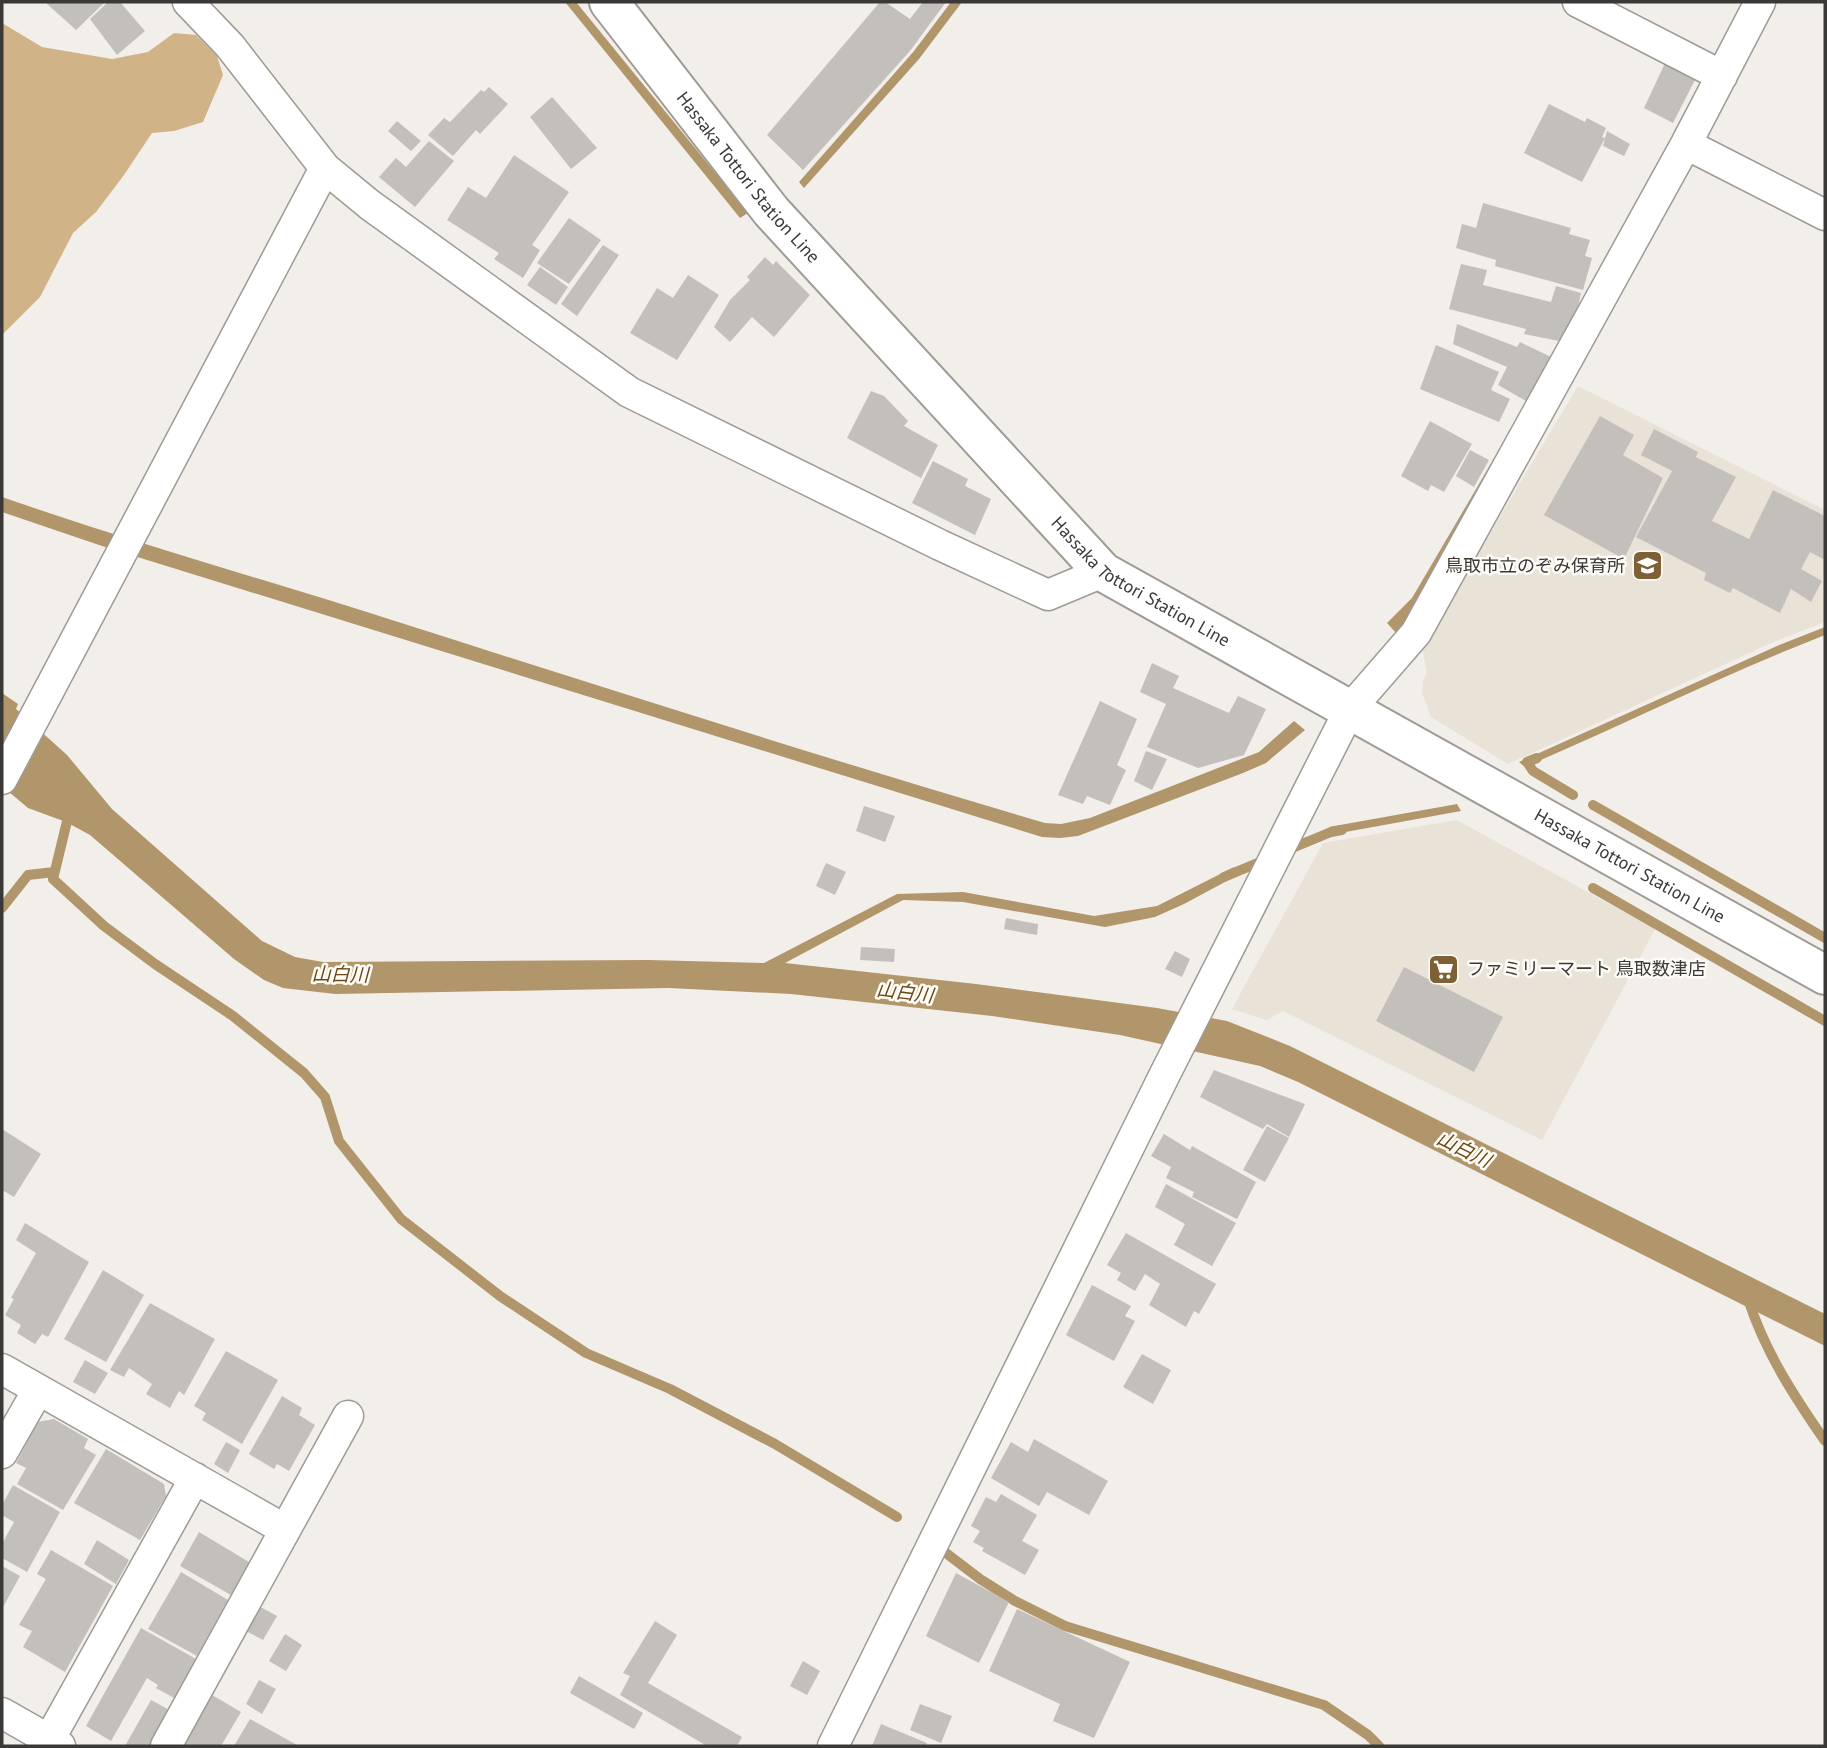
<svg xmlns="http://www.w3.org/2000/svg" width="1827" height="1748" font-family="'PT Sans','Noto Sans JP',sans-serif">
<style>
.built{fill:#e9e2d6}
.forest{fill:#d0b387}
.water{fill:#b2966b}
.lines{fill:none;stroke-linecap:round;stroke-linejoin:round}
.stream{stroke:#b2966b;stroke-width:10}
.building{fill:#c3bfba}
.minor-casing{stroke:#9e9b95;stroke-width:33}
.secondary-casing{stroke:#9e9b95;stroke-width:42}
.minor{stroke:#fff;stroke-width:30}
.secondary{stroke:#fff;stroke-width:38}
.labels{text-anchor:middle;stroke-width:5;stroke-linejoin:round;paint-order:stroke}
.street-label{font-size:18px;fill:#3a3937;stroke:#fffcf7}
.poi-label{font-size:18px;fill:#3a3937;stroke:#fffcf7;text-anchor:end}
.water-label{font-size:19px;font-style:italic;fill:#684a16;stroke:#fffcf7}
</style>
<rect width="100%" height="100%" fill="#f2eee9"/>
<path class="built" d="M1578,386L1825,510V622L1771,643L1508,764L1431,717L1422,693L1423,681L1427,673L1422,647Z
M1457,820L1655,929L1542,1140L1283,1011L1267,1020L1232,1009L1323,843Z"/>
<path class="forest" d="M2,23L42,47L112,59L148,52L174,33L196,35L217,56L223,75L203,122L174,131L152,133L124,175L96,212L73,233L40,297L2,335Z"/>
<path class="water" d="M565,2H576L748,213L740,218Z
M951,2H962L919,59L804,188L799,182L914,51Z
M1499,450L1506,454L1416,608L1397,634L1387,623L1412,598Z
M2,497C131,542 264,579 395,621C611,690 827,759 1045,823L1061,824L1090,818L1259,752L1294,721L1305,730L1266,763L1243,773L1078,836L1060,838L1042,837L102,546L2,512Z
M1825,627V635C1723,675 1625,724 1525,767L1519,762L1777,646Z
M2,693L18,704L16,709L67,755L112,809L262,941L295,957L323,962L648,960L764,963L897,894L963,892L1094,916L1157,906L1234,867L1238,875L1184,904L1155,917L1105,927L963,902L903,900L785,963L976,984L1157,1008L1227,1021L1290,1046L1825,1314V1346L1298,1082L1260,1066L1120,1035L992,1016L791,994L669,988L335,994L283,988L264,980L234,959L90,835L66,822L28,808L2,786Z
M1457,804L1461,811L1329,835V827Z"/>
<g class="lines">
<path class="stream" d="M1537,758L1527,762L1533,771L1573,795
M1593,805L1825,938
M70,809L53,879L104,926L155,964L233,1016L304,1073L325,1097L339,1141L401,1219L500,1296L586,1353L670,1389L775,1444L897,1517
M1285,851L1331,832L1342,830
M1224,877L1267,859
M1593,888L1825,1021
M2,908L28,875L54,872
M1748,1299C1765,1352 1794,1396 1825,1441
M942,1550L980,1579L1015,1601L1065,1626L1324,1705L1368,1735L1379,1746"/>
</g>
<path class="building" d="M48,2H105L76,30L46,3Z
M108,2H120L145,31L117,55L90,19Z
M880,2H885L910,19L923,2H946L910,51L803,170L767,135Z
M1666,61L1696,78L1673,123L1644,108Z
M489,87L508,104L480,134L476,130L453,156L428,135L444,118L450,122L481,90L484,92Z
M552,97L597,148L571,169L530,117Z
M1549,104L1585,122L1587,118L1606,128L1602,137L1605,138L1582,182L1524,153Z
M397,121L421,141L411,151L388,131Z
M1607,131L1630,144L1624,156L1603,146Z
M429,141L454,161L415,207L379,177L396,158L406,167Z
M514,155L569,192L532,245L540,250L523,278L494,259L499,253L447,220L468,187L486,198Z
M1483,203L1571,228L1569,234L1590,240L1585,256L1592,258L1583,290L1495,266L1496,260L1456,248L1462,224L1476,228Z
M569,218L601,240L569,284L537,263Z
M603,245L619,255L577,316L561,304Z
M765,257L773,265L776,261L810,295L774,337L752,317L730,342L714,327L730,300L750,280L747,277Z
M1461,264L1487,270L1483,285L1551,302L1556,286L1581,293L1577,312L1559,341L1524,334L1526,329L1449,309Z
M540,267L568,287L556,305L527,285Z
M688,275L719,295L677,360L630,333L657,288L673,298Z
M1457,324L1517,347L1520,342L1551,357L1526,401L1498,385L1507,367L1453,344Z
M1436,345L1499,372L1491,390L1510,399L1499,422L1420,389Z
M871,391L884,396L908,421L904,426L938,445L921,478L847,438Z
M1600,416L1634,435L1623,455L1663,478L1624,559L1544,515Z
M1430,421L1472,444L1444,492L1431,485L1428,491L1401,476Z
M1654,429L1698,452L1696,457L1736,477L1712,521L1749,539L1773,490L1825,516V560L1810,552L1801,569L1822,581L1811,602L1791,589L1780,613L1733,588L1730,593L1704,580L1706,573L1636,537L1672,471L1641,455Z
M1470,450L1489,460L1474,487L1456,476Z
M933,461L968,479L965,486L991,499L975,535L912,503Z
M1152,663L1179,676L1173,688L1229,713L1238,696L1266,709L1244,755L1198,768L1147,747L1166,704L1140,692Z
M1100,701L1137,719L1117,765L1126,770L1110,805L1087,796L1083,804L1058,795Z
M1146,751L1167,759L1152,790L1134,781Z
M864,806L895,816L885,842L856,831Z
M826,863L846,872L835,895L816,886Z
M1006,918L1038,924L1037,935L1004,929Z
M861,947L895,949L894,962L860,960Z
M1175,951L1190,959L1182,977L1165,969Z
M1404,967L1503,1017L1474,1072L1376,1021Z
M1214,1070L1305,1104L1289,1137L1267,1124L1263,1129L1200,1097Z
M1267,1126L1289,1138L1265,1182L1243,1170Z
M2,1129L41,1154L14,1197L2,1190Z
M1164,1134L1190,1150L1192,1146L1256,1182L1237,1219L1192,1197L1194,1192L1166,1178L1171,1167L1151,1156Z
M1166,1184L1236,1223L1212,1266L1174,1245L1185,1224L1155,1207Z
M25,1223L89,1262L48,1337L42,1334L35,1344L17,1333L21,1325L5,1315L14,1299L11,1298L36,1253L16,1240Z
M1126,1233L1216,1284L1199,1314L1194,1311L1186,1327L1149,1305L1160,1284L1145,1274L1135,1291L1117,1280L1121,1273L1107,1265Z
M103,1270L144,1295L106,1362L64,1339Z
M1092,1285L1131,1306L1125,1316L1135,1321L1114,1361L1066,1335Z
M150,1303L215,1339L184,1395L179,1391L170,1408L146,1394L152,1384L129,1368L124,1377L110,1370Z
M226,1351L278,1380L242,1444L202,1420L206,1413L194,1406Z
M1142,1354L1171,1370L1153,1404L1123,1387Z
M85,1360L108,1373L95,1394L73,1382Z
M282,1396L302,1408L299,1415L315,1425L289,1471L277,1464L274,1469L249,1454Z
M54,1419L88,1439L84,1448L96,1455L63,1510L17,1484L26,1468L16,1463L38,1422Z
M1034,1439L1108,1481L1089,1515L1047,1492L1039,1506L991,1478L1011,1442L1028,1452Z
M226,1442L240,1450L228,1473L214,1464Z
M106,1449L164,1484L166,1496L140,1540L74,1503Z
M13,1485L60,1512L27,1572L2,1558V1544L14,1522L2,1515V1505Z
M1001,1494L1037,1515L1022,1541L1039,1550L1025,1575L982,1551L984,1548L973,1542L980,1531L971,1526L986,1497L996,1502Z
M199,1532L249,1562L231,1595L180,1566Z
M97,1540L129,1560L116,1584L84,1564Z
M51,1550L113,1586L65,1672L23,1647L32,1631L19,1625L46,1579L37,1574Z
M2,1566L20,1576L2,1609Z
M181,1572L228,1600L197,1656L148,1629Z
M956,1573L1009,1602L979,1663L926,1636Z
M253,1603L277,1616L263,1640L240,1628Z
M1017,1609L1130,1662L1094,1738L1053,1721L1060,1704L989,1671Z
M655,1621L677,1635L648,1683L742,1737L737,1746H707L620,1695L630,1676L623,1673Z
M141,1628L196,1659L174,1698L156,1688L158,1685L147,1678L111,1741L86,1726Z
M285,1634L302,1645L286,1671L269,1661Z
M803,1661L820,1671L807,1695L790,1686Z
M579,1676L643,1713L634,1729L570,1693Z
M259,1680L276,1689L262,1714L246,1704Z
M207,1692L241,1712L221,1746H176Z
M151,1700L175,1713L157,1746H125Z
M920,1704L952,1716L941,1743L910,1730Z
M250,1719L299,1746H234Z
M881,1724L927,1743L926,1746H872Z"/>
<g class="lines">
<defs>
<path id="minor" d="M188,2L230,46L325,168L370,205L629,392L940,545L1048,595L1103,572
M1578,2L1722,76
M1686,144L1825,215
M2,779L325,168
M2,1369L284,1529
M2,1453L38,1390
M2,1713L60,1746
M49,1740L195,1478
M166,1746L348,1416
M833,1746L1165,1074L1350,709L1416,633L1686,144L1760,2"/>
<g id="secondary">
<path id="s1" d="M609,2L771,211L1103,572L1825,975"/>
</g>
</defs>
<use href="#minor" class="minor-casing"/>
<use href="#secondary" class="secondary-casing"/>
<use href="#minor" class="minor"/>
<use href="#secondary" class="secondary"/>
</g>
<defs>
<symbol id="school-square" viewBox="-11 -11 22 22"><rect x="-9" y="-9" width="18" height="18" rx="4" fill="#7d6134" stroke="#fffcf7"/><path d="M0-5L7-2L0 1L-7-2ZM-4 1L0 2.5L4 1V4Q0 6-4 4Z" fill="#fff"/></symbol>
<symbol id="supermarket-square" viewBox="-11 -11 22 22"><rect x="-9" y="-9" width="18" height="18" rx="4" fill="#7d6134" stroke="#fffcf7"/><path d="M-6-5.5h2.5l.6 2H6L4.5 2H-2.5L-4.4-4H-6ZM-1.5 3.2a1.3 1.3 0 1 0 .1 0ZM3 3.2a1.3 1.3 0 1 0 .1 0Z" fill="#fff"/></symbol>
</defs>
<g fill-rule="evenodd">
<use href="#school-square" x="1630" y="548" width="35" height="35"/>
<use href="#supermarket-square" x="1426" y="952" width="35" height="35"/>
</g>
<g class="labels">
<g class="street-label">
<text dy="6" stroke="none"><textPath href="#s1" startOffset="224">Hassaka Tottori Station Line</textPath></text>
<text dy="6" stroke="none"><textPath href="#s1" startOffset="791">Hassaka Tottori Station Line</textPath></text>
<text dy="6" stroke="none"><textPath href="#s1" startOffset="1358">Hassaka Tottori Station Line</textPath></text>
</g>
<g class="poi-label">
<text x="1625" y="572">鳥取市立のぞみ保育所</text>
<text x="1467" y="975" text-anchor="start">ファミリーマート 鳥取数津店</text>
</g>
<g class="water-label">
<text transform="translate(340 974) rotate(1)" y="7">山白川</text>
<text transform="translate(905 992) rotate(7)" y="7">山白川</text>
<text transform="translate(1464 1149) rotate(26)" y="7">山白川</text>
</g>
</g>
<rect width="1827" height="1748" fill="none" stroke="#3a3937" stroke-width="7"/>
</svg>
